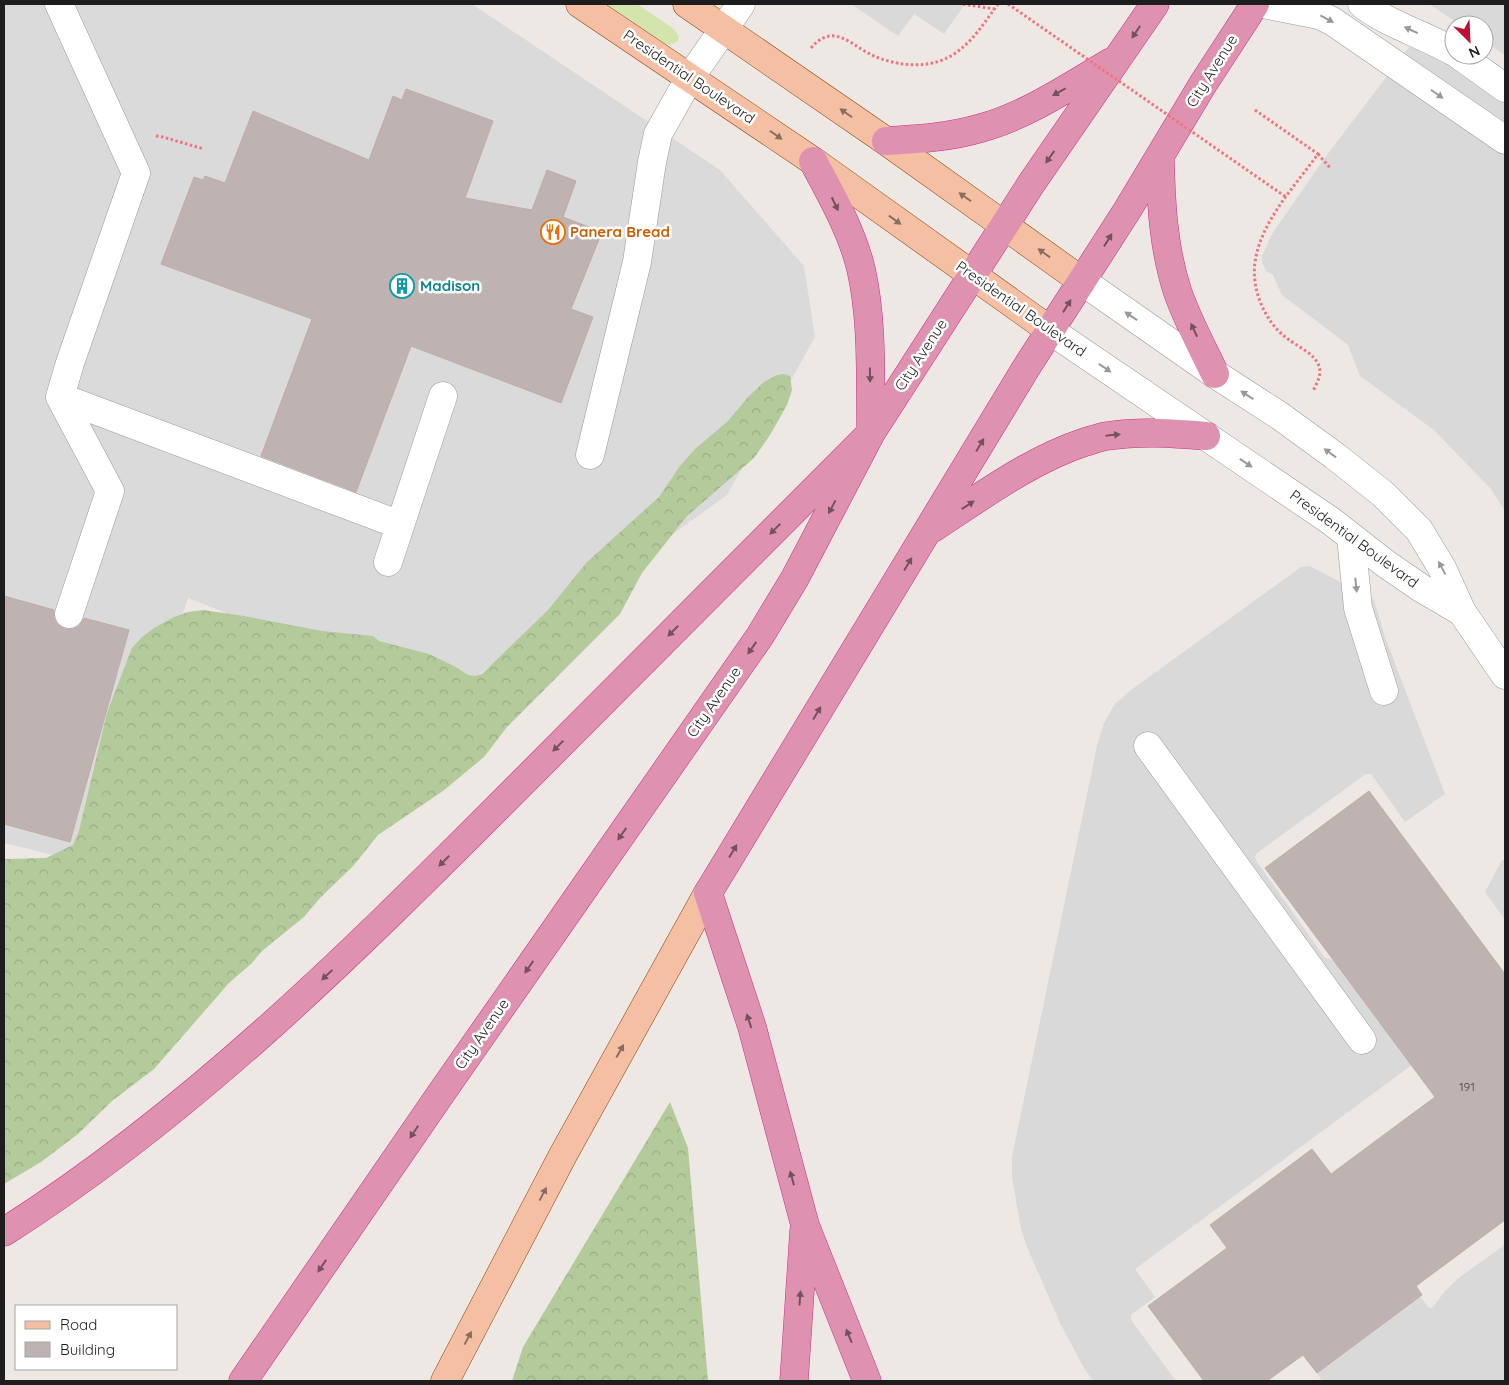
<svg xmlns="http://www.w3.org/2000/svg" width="1509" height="1385" font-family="Quicksand,sans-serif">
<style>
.residential{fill:#dbdada}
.grass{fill:#d4e4ad}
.forest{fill:url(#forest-crowns)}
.parking{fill:#d9d9d9}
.building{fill:#beb3b1;stroke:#beaca7}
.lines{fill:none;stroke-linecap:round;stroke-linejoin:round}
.minor-casing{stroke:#9a9a9a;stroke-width:29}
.major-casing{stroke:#8b450b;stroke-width:29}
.highway-casing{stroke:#cb3187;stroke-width:29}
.path{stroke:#ef7481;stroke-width:3;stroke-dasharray:2.5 2.5;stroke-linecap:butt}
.minor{stroke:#fff;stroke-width:28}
.major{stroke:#f4bfa2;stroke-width:28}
.highway{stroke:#df91b0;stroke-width:28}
.path-bridge{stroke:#ef7481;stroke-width:3;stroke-dasharray:2.5 2.5;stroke-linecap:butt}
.oneway{fill:#999}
.oneway2{fill:#74515f}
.oneway3{fill:#886e60}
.labels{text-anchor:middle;stroke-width:5;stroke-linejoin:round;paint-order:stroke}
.number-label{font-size:12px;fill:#454242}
.street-label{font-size:15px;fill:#1d1d1d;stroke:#fff}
.food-label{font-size:15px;font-weight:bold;fill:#c56008;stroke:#fff;text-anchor:start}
.culture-label{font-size:15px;font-weight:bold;fill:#0d838f;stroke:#fff;text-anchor:start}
</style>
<defs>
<pattern id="forest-crowns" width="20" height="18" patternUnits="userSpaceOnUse" patternTransform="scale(1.25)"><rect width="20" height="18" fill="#b3ca9b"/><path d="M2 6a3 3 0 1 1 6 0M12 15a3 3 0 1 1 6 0" fill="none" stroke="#9aad85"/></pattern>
</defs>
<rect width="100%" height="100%" fill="#ede8e4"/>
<path class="residential" d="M4,4H472L720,170L804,266L815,337L727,495L445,699L188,598L98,866L4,843Z"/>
<path class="grass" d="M607,4H637L674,29L679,37L678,41L670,45L664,43Z"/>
<path class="forest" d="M784,374L790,376L792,390L787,405L770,435L754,458L687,516L642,573L620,614L507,727L484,757L443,791L378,835L354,865L320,898L304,917L262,951L252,963L229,983L154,1069L112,1101L78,1134L41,1162L4,1184V859L46,858L73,845L79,831L107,713L132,648L142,637L154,628L174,617L188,612L203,610L244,616L322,631L373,636L379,641L429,654L456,667L468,675L475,676L482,674L548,610L587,562L659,497L680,466L695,449L728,421L748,397L764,382L777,375Z
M670,1102L688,1148L708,1381H512L523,1347Z"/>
<path class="parking" d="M851,4H965L944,34L914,14L898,36Z
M1429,4H1505V55L1484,41V25H1461Z
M1428,22L1505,72V511L1491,489L1434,430L1360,376L1348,345L1282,295L1273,275L1267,272L1262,263V256L1272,234L1324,159Z
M1310,566L1374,600L1386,640L1445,794L1405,822L1371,774H1366L1257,853L1255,857L1257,862L1325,958L1333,960L1412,1065L1135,1269L1155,1297L1131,1315V1320L1176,1381H1093L1084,1368L1060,1323L1027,1247L1021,1229L1012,1177V1157L1097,746L1104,723L1115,704L1131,690L1301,567Z
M1502,860H1505V920L1485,892Z
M1505,1240V1381H1322L1317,1373L1420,1297L1429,1308H1432L1446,1290L1460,1277L1503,1246Z"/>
<path class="building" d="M406,89L493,121L465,198L532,210L547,170L576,181L563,217L602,232L571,309L593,317L561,403L411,346L356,492L261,456L312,319L161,264L194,177L203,180L205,176L225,183L253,111L369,160L393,96L402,100Z
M4,596L54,610V618L57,624L65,629H73L79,626L84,618L129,630L70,842L4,824Z
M1369,791L1505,974V1220L1416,1286L1422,1295L1317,1373L1303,1355L1267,1381H1204L1148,1306L1227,1248L1210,1225L1312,1149L1331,1174L1435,1097L1265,868Z"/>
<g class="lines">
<defs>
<path id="minor" d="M59,4L136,173L70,363L60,397L110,491L69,614
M1263,4L1319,15L1332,21L1505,140
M1362,4C1387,24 1425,35 1454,52
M1459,55L1505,88
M1082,281L1215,374L1280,416L1335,456L1383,494L1419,530L1442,568L1462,612L1505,675
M1051,331L1331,521L1386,564L1421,588L1462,612
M60,397L400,525
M590,455L637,262L652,162L658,134L689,79L741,4
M1351,537L1358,608L1384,691
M388,562L443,396
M1148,746L1362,1040"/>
<path id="major" d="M580,4L813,161L1051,331
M687,4L886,141L1082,281
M445,1381L563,1155L708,893"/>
<path id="highway" d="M886,141C918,139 951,137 981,128C1028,115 1070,86 1111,62
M1160,156C1161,202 1163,248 1178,293C1188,321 1202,347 1215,374
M933,528C981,497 1030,460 1085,442C1092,440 1100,437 1107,436C1140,431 1173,433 1206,436
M4,1232C190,1114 347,958 502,803C625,679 748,556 871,433C870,378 873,322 861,269C852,231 831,195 813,161
M243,1381L442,1092L760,636L795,578L871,433L1031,184L1155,4
M794,1381L804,1231
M867,1381L805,1225L752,1027L708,893L1026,368L1128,209L1203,84L1255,4"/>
</defs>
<use href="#minor" class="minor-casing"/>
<use href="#major" class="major-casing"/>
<use href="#highway" class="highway-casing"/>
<path class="path" d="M963,4L994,9
M811,48C834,21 851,46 874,56C897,66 927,69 949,57C971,45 984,23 998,4
M1255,110L1318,154C1295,186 1261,221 1255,262C1251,289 1265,323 1288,339C1297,346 1315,354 1319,366C1322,374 1317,383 1313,391
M156,136L163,137L204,149
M1318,154L1331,169"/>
<use href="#minor" class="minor"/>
<use href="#major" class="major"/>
<use href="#highway" class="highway"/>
<path class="path-bridge" d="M1008,4L1286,197"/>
</g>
<defs><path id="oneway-solid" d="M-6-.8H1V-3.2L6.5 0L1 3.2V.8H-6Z" transform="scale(1.25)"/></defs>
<g class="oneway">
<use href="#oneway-solid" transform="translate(1327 19) rotate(28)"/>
<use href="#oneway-solid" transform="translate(1411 30) rotate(-155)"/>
<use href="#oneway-solid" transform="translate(1437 94) rotate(35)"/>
<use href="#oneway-solid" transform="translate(1131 316) rotate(-146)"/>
<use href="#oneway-solid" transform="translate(1105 368) rotate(34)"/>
<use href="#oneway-solid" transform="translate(1247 395) rotate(-147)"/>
<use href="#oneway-solid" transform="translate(1330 453) rotate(-144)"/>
<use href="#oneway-solid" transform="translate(1246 463) rotate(34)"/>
<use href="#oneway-solid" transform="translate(1442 568) rotate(-118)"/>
<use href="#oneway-solid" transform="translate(1356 585) rotate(84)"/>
</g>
<g class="oneway2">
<use href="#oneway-solid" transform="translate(1136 32) rotate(124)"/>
<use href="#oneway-solid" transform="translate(1059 92) rotate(151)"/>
<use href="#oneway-solid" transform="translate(1050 157) rotate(125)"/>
<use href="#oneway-solid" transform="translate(835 204) rotate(64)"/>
<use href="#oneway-solid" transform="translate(1108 240) rotate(-58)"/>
<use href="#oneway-solid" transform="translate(1067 306) rotate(-58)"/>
<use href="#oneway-solid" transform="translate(1194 330) rotate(-115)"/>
<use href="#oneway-solid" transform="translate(870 375) rotate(89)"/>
<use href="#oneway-solid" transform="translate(1113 435) rotate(-6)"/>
<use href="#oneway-solid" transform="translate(980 445) rotate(-59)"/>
<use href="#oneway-solid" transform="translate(968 505) rotate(-33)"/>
<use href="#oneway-solid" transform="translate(832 507) rotate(118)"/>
<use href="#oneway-solid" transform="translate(775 529) rotate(135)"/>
<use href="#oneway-solid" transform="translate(908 564) rotate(-59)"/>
<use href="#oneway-solid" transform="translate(673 631) rotate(135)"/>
<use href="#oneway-solid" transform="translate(752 648) rotate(125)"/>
<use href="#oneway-solid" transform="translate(817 713) rotate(-59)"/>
<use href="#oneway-solid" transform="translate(558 746) rotate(135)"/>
<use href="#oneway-solid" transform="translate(622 834) rotate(125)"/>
<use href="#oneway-solid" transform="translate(733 851) rotate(-59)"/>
<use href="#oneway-solid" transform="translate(444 861) rotate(135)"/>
<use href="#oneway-solid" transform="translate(529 967) rotate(125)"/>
<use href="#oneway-solid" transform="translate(327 975) rotate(137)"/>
<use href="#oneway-solid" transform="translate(749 1021) rotate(-108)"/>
<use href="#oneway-solid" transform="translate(414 1132) rotate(124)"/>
<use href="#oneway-solid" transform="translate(792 1178) rotate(-105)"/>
<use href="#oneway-solid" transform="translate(322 1266) rotate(124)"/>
<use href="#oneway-solid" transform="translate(800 1298) rotate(-86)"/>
<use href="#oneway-solid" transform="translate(849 1336) rotate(-112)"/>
</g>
<g class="oneway3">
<use href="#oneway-solid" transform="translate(846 113) rotate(-145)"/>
<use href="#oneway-solid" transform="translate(776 135) rotate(35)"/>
<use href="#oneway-solid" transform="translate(965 197) rotate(-145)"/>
<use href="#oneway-solid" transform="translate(895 220) rotate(36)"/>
<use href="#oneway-solid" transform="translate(1044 253) rotate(-144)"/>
<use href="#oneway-solid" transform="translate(620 1051) rotate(-61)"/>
<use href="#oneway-solid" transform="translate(543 1194) rotate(-62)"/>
<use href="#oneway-solid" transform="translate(468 1338) rotate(-62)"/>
</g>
<defs>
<symbol id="restaurant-ring" viewBox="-11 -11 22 22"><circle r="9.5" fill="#fff" stroke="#e8710a" stroke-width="1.5"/><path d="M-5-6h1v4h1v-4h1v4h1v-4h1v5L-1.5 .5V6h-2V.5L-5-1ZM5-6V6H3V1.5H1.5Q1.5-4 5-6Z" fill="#e8710a"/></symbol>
<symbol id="building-ring" viewBox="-11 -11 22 22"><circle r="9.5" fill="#fff" stroke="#0f9aa8" stroke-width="1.5"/><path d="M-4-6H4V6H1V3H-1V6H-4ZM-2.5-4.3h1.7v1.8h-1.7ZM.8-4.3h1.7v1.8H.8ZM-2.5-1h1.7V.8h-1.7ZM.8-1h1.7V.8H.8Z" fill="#0f9aa8"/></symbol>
</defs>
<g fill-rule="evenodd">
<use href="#restaurant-ring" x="539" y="218" width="28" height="28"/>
<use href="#building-ring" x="388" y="272" width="28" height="28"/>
</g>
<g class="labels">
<g class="number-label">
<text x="1467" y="1091">191</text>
</g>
<g class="street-label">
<text transform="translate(1212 71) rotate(-58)" y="5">City Avenue</text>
<text transform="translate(689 77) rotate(34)" y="5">Presidential Boulevard</text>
<text transform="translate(1021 309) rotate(35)" y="5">Presidential Boulevard</text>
<text transform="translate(921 355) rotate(-57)" y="5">City Avenue</text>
<text transform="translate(1354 539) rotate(36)" y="5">Presidential Boulevard</text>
<text transform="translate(714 702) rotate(-55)" y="5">City Avenue</text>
<text transform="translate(482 1034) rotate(-55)" y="5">City Avenue</text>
</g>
<g class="food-label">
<text x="570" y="237">Panera Bread</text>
</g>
<g class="culture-label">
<text x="420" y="291">Madison</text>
</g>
</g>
<rect width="1509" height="1385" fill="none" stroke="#1d1d1d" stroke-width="10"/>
<rect x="15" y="1305" width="162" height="65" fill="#ffffff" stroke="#a5a5a5"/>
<rect x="25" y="1321" width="25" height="8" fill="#f4bfa2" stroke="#a5a5a5"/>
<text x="60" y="1330" font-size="15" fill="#1d1d1d">Road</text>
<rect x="25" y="1342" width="25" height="15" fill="#beb3b1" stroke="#a5a5a5"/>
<text x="60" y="1355" font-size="15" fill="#1d1d1d">Building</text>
<g transform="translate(1469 40) rotate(156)"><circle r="24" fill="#ffffff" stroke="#a5a5a5"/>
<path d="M0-4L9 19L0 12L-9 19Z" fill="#bb0f34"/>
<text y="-8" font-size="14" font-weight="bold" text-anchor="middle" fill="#1d1d1d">N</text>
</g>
</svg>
